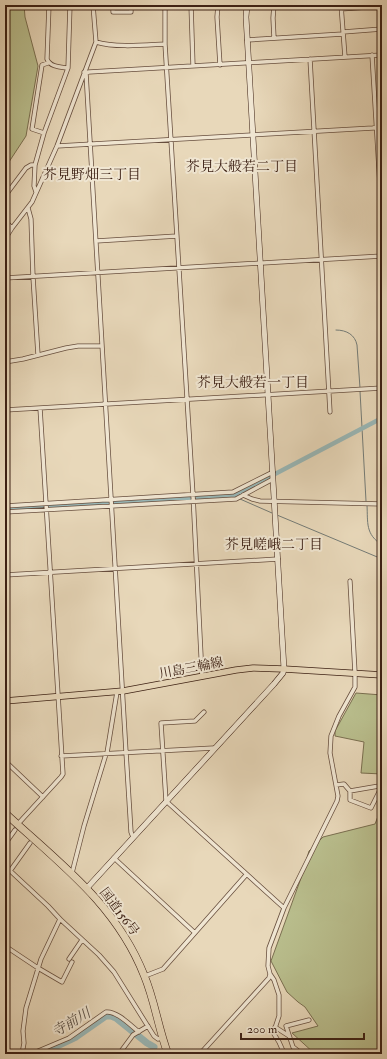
<svg xmlns="http://www.w3.org/2000/svg" width="387" height="1059" font-family="'IM FELL Double Pica','Noto Serif JP',serif">
<style>
.green{fill:#b9be8d;stroke:#7a6f50}
.lines{fill:none;stroke-linecap:round;stroke-linejoin:round}
.stream{stroke:#747b76;stroke-width:1}
.canal{stroke:#99b8b8;stroke-width:4.5}
.river{stroke:#99b8b8;stroke-width:7}
.street-casing{stroke:#674e3e;stroke-width:5}
.secondary-casing{stroke:#3c2014;stroke-width:6}
.primary-casing{stroke:#3c2014;stroke-width:7}
.highway-casing{stroke:#3c2014;stroke-width:8}
.street{stroke:#f0e6d2;stroke-width:3.5}
.secondary{stroke:#f0e6d2;stroke-width:5}
.primary{stroke:#e8d8ba;stroke-width:5.5}
.highway{stroke:#e8d8ba;stroke-width:7}
.labels{text-anchor:middle;stroke-width:4;stroke-linejoin:round;paint-order:stroke}
.street-label{font-size:13px;fill:#3c2014;stroke:#f0e6d2}
.neighbourhood-label{font-size:14px;fill:#3c2014;stroke:#f0e6d2}
.water-label{font-size:14px;font-style:italic;fill:#584e45;stroke:#f0e6d2}
</style>
<rect width="100%" height="100%" fill="#e8d8ba"/>
<filter id="stains"><feTurbulence type="fractalNoise" baseFrequency=".005" numOctaves="4"/><feColorMatrix values="0 0 0 0 .2 0 0 0 0 .09 0 0 0 0 .02 0 0 0 .5 -.17"/></filter>
<radialGradient id="worn" r=".72"><stop offset=".6" stop-color="#630" stop-opacity="0"/><stop offset="1" stop-color="#630" stop-opacity=".3"/></radialGradient>
<path class="green" d="M5,5H24L25,17L38,66L26,136L5,168Z
M356,693L382,695V774L361,773L364,742L335,736V731Z
M382,806V1054H315L292,1033L318,1026L305,1007L298,1002L287,992L271,961L301,878L309,851L323,837L375,824Z"/>
<g class="lines">
<path class="stream" d="M336,330C347,330 355,335 357,345L360,388
M360,391L366,501
M240,499L272,513
M367,505C368,523 365,534 382,545
M277,515L382,559"/>
<path class="canal" d="M5,510L235,495L382,418"/>
<path class="river" d="M40,1054L76,1037L106,1016H111L116,1018L147,1043L154,1047"/>
<defs>
<path id="street" d="M49,5L47,59C50,67 60,67 68,68
M113,5V12H131V5
M165,5V44L193,495L202,676
M191,5L193,66
M218,5L217,17L220,65
M251,5L274,7
M274,5L273,18L274,38
M341,5L345,57
M341,9L382,6
M343,32L382,29
M247,40L343,34
M96,42C116,48 145,45 165,44
M372,55L382,219
M310,59L330,412
M84,72L86,73L126,752L131,832L133,837
M86,73L89,72L382,55
M44,133L32,129L42,65L48,63
M57,146L373,128L377,127
M36,192L34,186L35,165L44,133L68,68L70,5
M5,196L26,168L31,165H35
M28,208L31,219L33,277L38,355
M5,221L12,228
M5,239L12,228L32,202L57,146L96,42L93,5
M96,241L177,236
M5,278L382,256
M5,362L23,359L66,348L78,346H102
M5,410L382,388
M243,495L252,499L260,501L382,504
M5,506L233,492L273,472
M5,512L236,499L273,479
M5,575L278,559
M204,712L195,721L161,723L166,801L284,908
M107,753L117,692
M61,756L214,748
M5,761L43,797
M336,785L344,784L350,791L379,786L381,788L371,808L350,800V791
M17,825L61,777L63,774L40,408
M5,844L15,830
M114,858L194,932
M5,866L48,906L60,919L99,955L114,972L154,1036L158,1039L162,1038
M10,871L30,843
M72,873L84,826L106,754
M5,946L38,968L62,982L72,962
M69,959L82,940
M145,976L163,969L246,875
M275,1027L289,1036
M22,1054L24,1043L23,1031L26,1008L41,959L60,919
M31,1054L69,1038L106,1012C117,1011 130,1025 139,1032
M119,1054L133,1035L148,1026
M200,1054L269,978L270,974
M287,1054L283,1051L279,1042L274,1034V1031L279,1016V995L274,980L270,974L268,966L269,948L284,908L337,801L338,796L330,753L331,736L339,716L355,687V673L350,581
M302,1054L293,1047L286,1026L309,1020"/>
<path id="secondary" d="M87,888L274,684L283,673L284,669L246,17L247,5"/>
<path id="primary" d="M5,701L123,691L236,670L253,668L284,669L382,675"/>
<path id="highway" d="M5,813C59,863 116,904 144,975C155,1001 158,1028 168,1054"/>
</defs>
<use href="#street" class="street-casing"/>
<use href="#secondary" class="secondary-casing"/>
<use href="#primary" class="primary-casing"/>
<use href="#highway" class="highway-casing"/>
<use href="#street" class="street"/>
<use href="#secondary" class="secondary"/>
<use href="#primary" class="primary"/>
<use href="#highway" class="highway"/>
</g>
<g class="labels">
<g class="street-label">
<text transform="translate(191 667) rotate(-11)" y="5">川島三輪線</text>
<text transform="translate(120 911) rotate(53)" y="5">国道156号</text>
</g>
<g class="neighbourhood-label">
<text x="242" y="171">芥見大般若二丁目</text>
<text x="92" y="179">芥見野畑三丁目</text>
<text x="253" y="387">芥見大般若一丁目</text>
<text x="274" y="549">芥見嵯峨二丁目</text>
</g>
<g class="water-label">
<text transform="translate(71 1022) rotate(-31)" y="5">寺前川</text>
</g>
</g>
<rect width="387" height="1059" fill="none" stroke="#e8d8ba" stroke-width="20"/>
<rect x="6" y="6" width="375" height="1047" fill="none" stroke="#3c2014" stroke-width="2"/>
<rect x="10" y="10" width="367" height="1039" fill="none" stroke="#3c2014"/>
<path d="M241 1033v6h123v-6" fill="none" stroke="#3c2014" stroke-width="2"/>
<text x="247" y="1033" font-size="12" fill="#3c2014" stroke="#f0e6d2" stroke-width="3" paint-order="stroke">200 m</text>
<rect width="100%" height="100%" filter="url(#stains)"/>
<rect width="100%" height="100%" fill="url(#worn)"/>
</svg>
